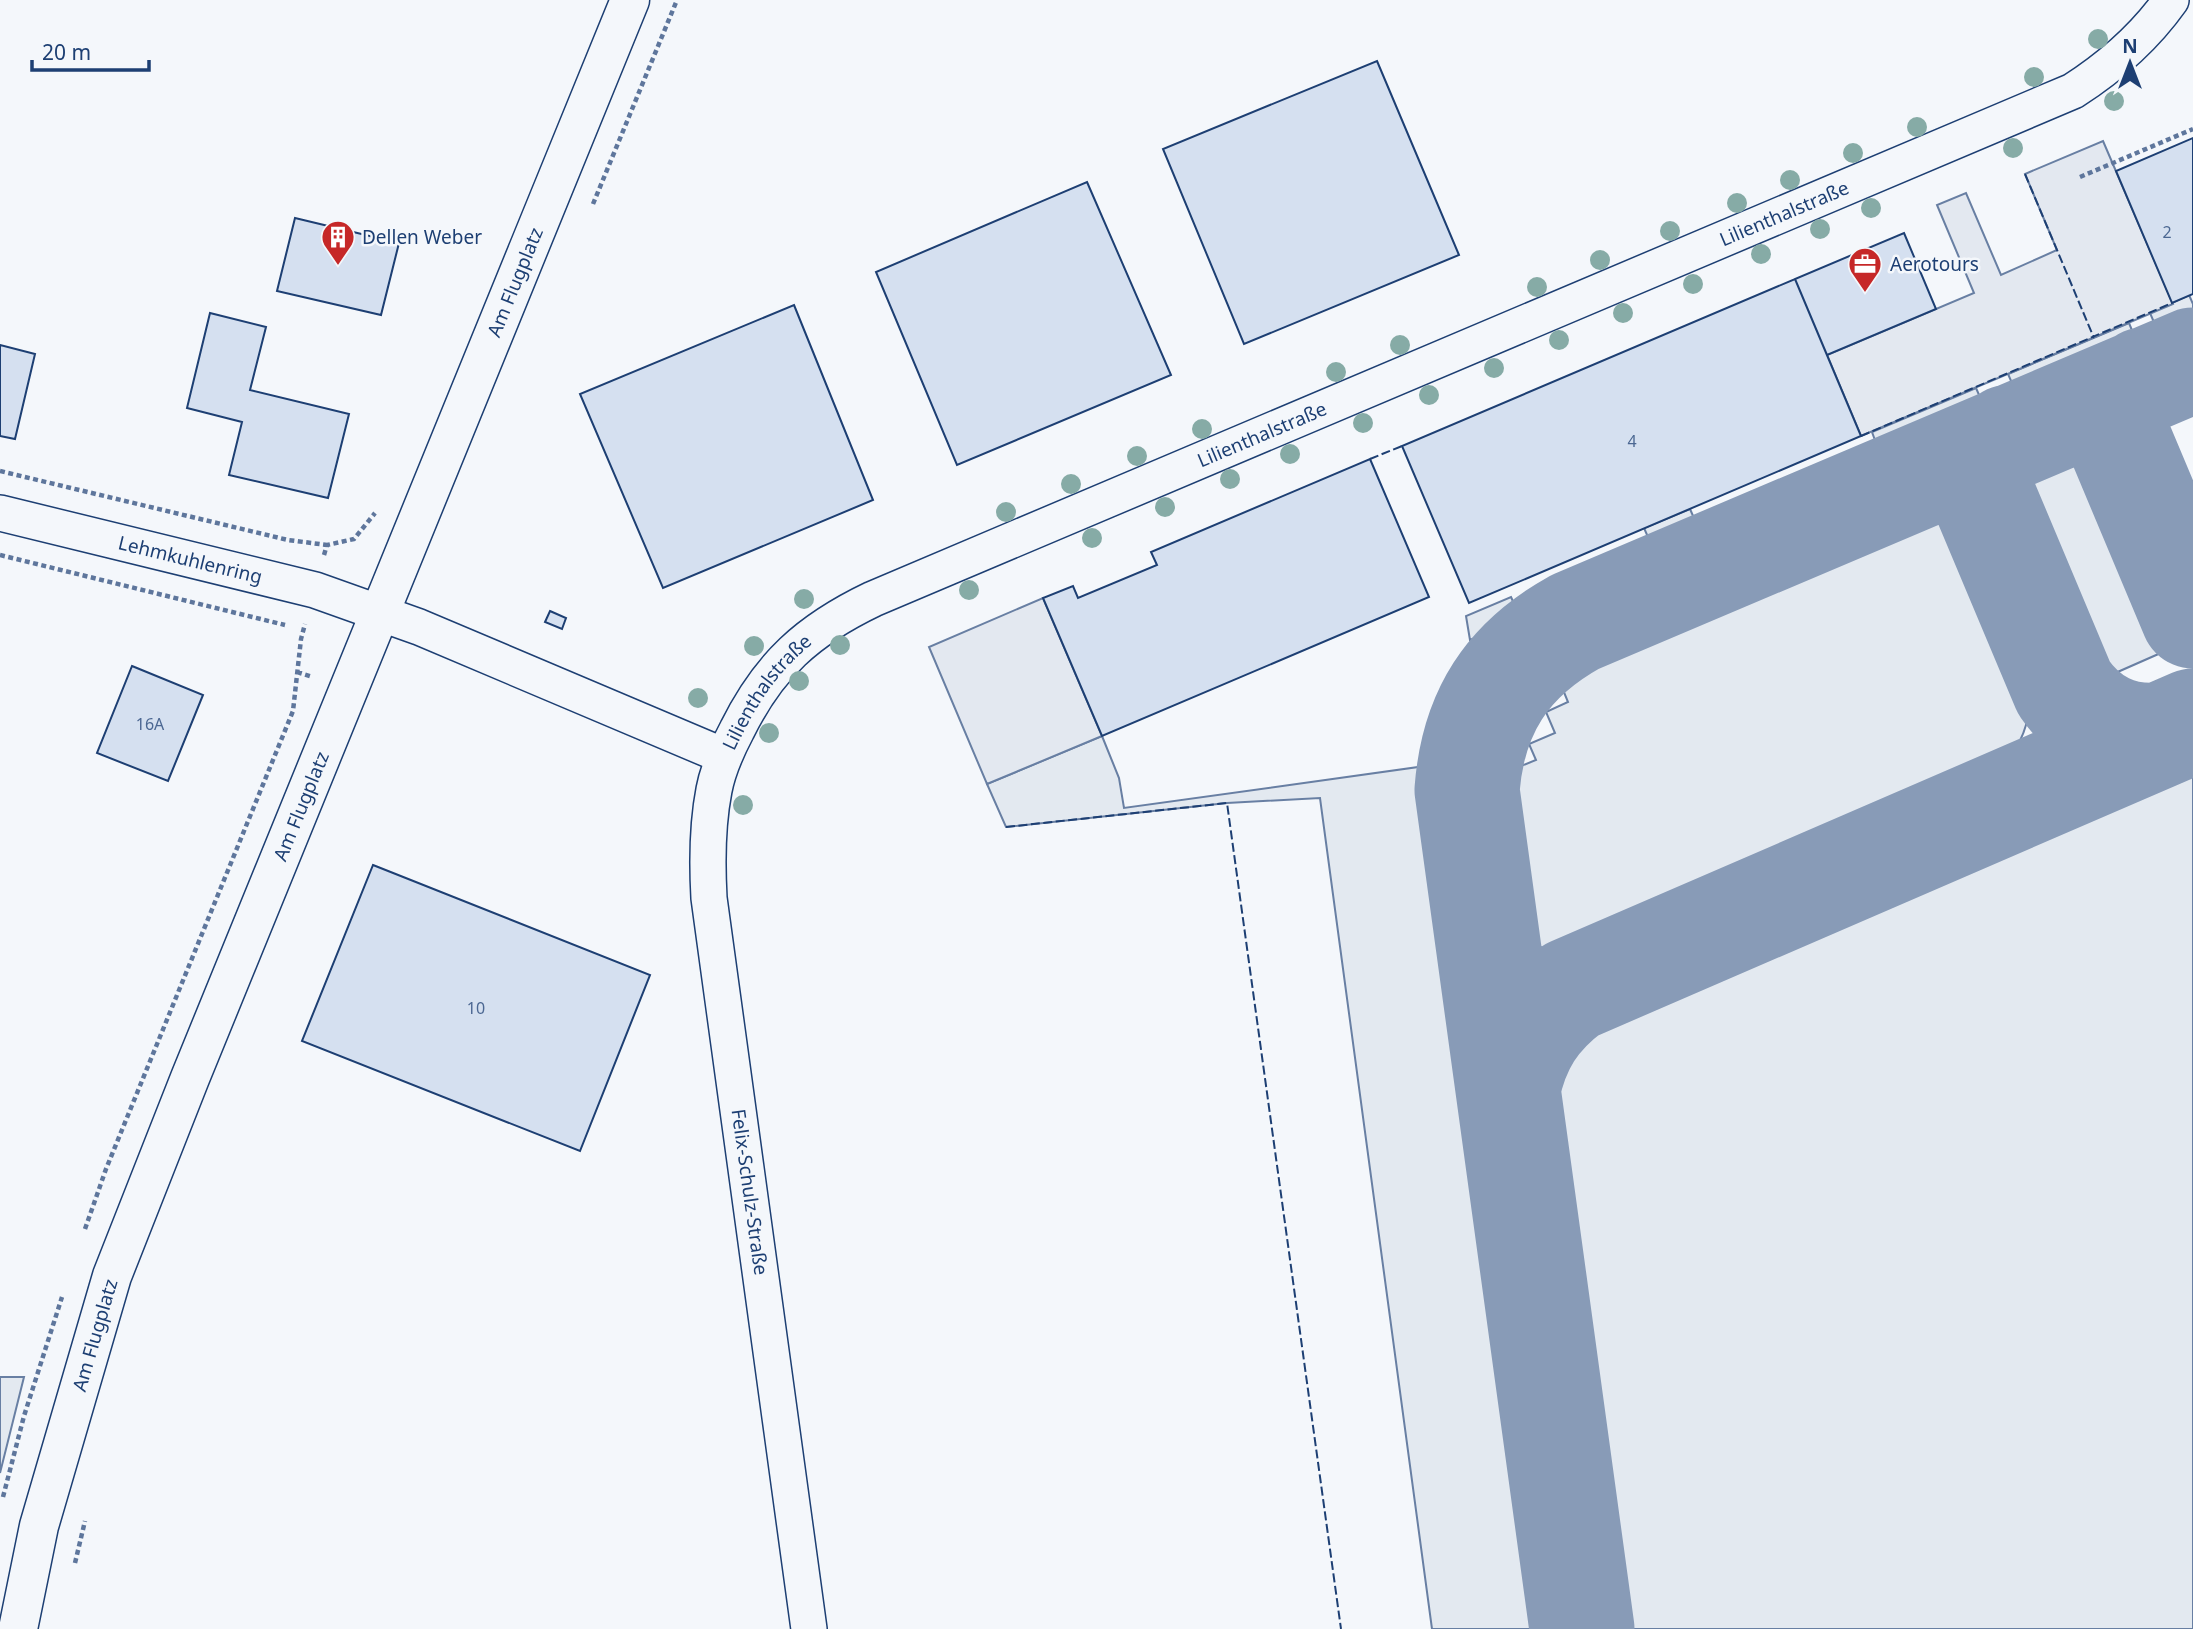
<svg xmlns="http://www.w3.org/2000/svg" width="2193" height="1629" font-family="'Noto Sans',sans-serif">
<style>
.green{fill:#e3e9f0;stroke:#687fa3;stroke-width:2}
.parking{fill:#e3e8f0;stroke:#687fa3;stroke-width:2}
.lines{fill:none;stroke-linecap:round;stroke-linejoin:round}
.taxiway{stroke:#889bb7;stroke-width:105}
.building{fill:#d5e0f0;stroke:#1d3f73;stroke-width:2}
.minor-casing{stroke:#1d3f73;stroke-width:38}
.tertiary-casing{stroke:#1d3f73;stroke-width:41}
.path{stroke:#5e769c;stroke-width:4.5;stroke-dasharray:5 3.5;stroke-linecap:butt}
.minor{stroke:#f4f7fb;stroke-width:35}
.tertiary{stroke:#f4f7fb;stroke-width:38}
.fence{stroke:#1d3f73;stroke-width:2;stroke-dasharray:9 3.5;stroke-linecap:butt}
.tree{fill:#86aba6}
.labels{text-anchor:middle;stroke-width:5;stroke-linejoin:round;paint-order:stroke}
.number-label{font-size:16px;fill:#4b6792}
.street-label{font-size:19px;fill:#1d3f73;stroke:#f4f7fb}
.poi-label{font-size:19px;fill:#1d3f73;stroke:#f4f7fb;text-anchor:start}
</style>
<rect width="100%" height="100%" fill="#f4f7fb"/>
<path class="green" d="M2189,295L2193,304V334L2164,346L2150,313Z
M2129,323L2142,355L2022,406L2008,374Z
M1976,388L1990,420L1840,483L1831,462L1876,443L1872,432Z
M2057,444L2059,449L2086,456L2093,454L2163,620V652L2113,674L2082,655L2012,488L2018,485L2032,461L2029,455Z
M2193,489V517L2185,521L2175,497Z
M1922,501L1924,506L1952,513L1958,511L2028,678C2034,716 2024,747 1995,773L1581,949L1556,952L1544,949L1529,941L1517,929L1508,912L1493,811L1516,807L1511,770L1536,760L1529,744L1555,733L1546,712L1568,702L1559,680L1581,671L1572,650Z
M1690,509L1704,541L1658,560L1644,528Z
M1511,597L1521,619L1470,640L1466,616Z
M1102,736L1119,778L1124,808L1440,764L1472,997L1464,999L1551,1629H1432L1320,798L1227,803L1006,827L987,784Z
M2193,758V1629H1613L1543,1117C1548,1070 1568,1036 1605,1007Z
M0,1377H24L0,1473Z"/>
<path class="parking" d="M2103,141L2173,304L1861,436L1827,355L1974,293L1937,205L1966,193L2001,275L2057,250L2025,174Z
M1043,598L1102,736L987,784L929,647Z"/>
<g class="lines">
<path class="taxiway" d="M2144,380C2119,397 2113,413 2120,442L2193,616
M2009,437C1984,455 1978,470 1985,500L2064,688C2088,722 2119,738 2160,735
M1508,1089C1517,1046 1536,1016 1571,990L2193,721
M1582,1629L1467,790C1473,712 1507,660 1575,622L2193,360"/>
</g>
<path class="building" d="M1377,61L1459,255L1244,344L1163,149Z
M2193,138V294L2172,303L2116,171Z
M1087,182L1171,375L957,465L876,272Z
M295,218L399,243L381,315L277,291Z
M1904,233L1936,309L1827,355L1795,279Z
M1795,279L1861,436L1469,603L1402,446Z
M794,305L873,500L663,588L580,394Z
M210,313L266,327L250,390L349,414L328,498L229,475L242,422L187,408Z
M0,345L35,354L15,439L0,436Z
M1370,459L1429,597L1102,736L1043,598L1073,586L1078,598L1157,565L1151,552Z
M550,611L566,618L562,629L545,622Z
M132,666L203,695L168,781L97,753Z
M373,865L650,975L580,1151L302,1041Z"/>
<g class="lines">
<defs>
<g id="minor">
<path id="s1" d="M0,513L315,590L419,627L724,756"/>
<path id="s2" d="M809,1629L709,898C707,862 707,826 714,790C718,769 727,749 737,730C769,665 808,630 873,599L2073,91C2112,66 2144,38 2171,0"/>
</g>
<g id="tertiary">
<path id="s3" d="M18,1629L39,1526L112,1276L190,1078L630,0"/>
</g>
</defs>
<use href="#minor" class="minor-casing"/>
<use href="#tertiary" class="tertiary-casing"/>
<path class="path" d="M2080,177L2193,129
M593,204L677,0
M0,471L288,540L327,545
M0,555L285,625
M324,555L327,545L354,539L375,513
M297,672L313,677
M85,1229L106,1169L293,711L301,639L305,624
M3,1497L24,1416L62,1297
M75,1563L85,1521"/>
<use href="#minor" class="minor"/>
<use href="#tertiary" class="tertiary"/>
<path class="fence" d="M2025,174L2094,338
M1861,436L2172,303
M1370,459L1402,446
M1006,827L1227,803L1341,1629"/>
</g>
<g class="tree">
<circle cx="2098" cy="39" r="10"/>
<circle cx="2034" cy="77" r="10"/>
<circle cx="2114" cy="101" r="10"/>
<circle cx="1917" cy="127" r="10"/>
<circle cx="2013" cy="148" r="10"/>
<circle cx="1853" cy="153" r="10"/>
<circle cx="1790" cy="180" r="10"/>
<circle cx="1737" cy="203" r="10"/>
<circle cx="1871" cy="208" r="10"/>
<circle cx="1820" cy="229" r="10"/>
<circle cx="1670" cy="231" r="10"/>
<circle cx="1761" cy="254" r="10"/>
<circle cx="1600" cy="260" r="10"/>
<circle cx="1693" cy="284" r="10"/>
<circle cx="1537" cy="287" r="10"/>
<circle cx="1623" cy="313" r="10"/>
<circle cx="1559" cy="340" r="10"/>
<circle cx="1400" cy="345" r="10"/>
<circle cx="1494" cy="368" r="10"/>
<circle cx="1336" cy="372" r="10"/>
<circle cx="1429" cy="395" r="10"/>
<circle cx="1363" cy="423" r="10"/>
<circle cx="1202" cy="429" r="10"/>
<circle cx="1290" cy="454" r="10"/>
<circle cx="1137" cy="456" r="10"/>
<circle cx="1230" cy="479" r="10"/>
<circle cx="1071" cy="484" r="10"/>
<circle cx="1165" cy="507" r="10"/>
<circle cx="1006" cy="512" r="10"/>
<circle cx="1092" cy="538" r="10"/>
<circle cx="969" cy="590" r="10"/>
<circle cx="804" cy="599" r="10"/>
<circle cx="840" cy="645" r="10"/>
<circle cx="754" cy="646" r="10"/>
<circle cx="799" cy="681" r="10"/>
<circle cx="698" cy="698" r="10"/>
<circle cx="769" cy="733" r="10"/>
<circle cx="743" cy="805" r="10"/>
</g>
<defs>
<symbol id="building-pin" viewBox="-11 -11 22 30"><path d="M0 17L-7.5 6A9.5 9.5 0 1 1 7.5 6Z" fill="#c62828" stroke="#f4f7fb"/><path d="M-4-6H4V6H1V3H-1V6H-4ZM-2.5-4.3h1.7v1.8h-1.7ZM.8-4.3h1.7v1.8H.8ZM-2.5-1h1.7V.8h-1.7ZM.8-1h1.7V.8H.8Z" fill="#fff"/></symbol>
<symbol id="office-pin" viewBox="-11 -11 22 30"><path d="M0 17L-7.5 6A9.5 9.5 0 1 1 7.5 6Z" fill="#c62828" stroke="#f4f7fb"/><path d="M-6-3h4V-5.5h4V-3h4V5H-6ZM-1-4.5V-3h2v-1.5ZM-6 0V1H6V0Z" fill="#fff"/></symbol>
</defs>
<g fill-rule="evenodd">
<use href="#building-pin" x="319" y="218" width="38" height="52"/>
<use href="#office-pin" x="1846" y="245" width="38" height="52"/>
</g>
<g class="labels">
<g class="number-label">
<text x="2167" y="238">2</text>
<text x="1632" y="447">4</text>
<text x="150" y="730">16A</text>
<text x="476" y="1014">10</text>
</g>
<g class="street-label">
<text dy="7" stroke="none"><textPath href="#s2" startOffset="2093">Lilienthalstraße</textPath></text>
<text dy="7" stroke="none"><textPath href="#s3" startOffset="1438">Am Flugplatz</textPath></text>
<text dy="7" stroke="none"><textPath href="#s2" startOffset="1526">Lilienthalstraße</textPath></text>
<text dy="7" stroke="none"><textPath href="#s1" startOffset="196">Lehmkuhlenring</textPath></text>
<text dy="7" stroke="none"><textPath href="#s2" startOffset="959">Lilienthalstraße</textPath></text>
<text dy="7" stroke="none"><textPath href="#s3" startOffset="872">Am Flugplatz</textPath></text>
<text transform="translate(750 1192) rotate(82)" y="7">Felix-Schulz-Straße</text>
<text dy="7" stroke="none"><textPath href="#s3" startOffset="304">Am Flugplatz</textPath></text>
</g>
<g class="poi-label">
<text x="362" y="244">Dellen Weber</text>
<text x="1890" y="271">Aerotours</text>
</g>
</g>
<g transform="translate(2130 63)" stroke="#f4f7fb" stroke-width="5" paint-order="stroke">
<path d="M0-5L12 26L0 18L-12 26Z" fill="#1d3f73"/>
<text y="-10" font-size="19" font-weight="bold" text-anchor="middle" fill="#1d3f73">N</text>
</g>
<path d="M32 60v10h117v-10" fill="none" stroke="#1d3f73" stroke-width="3.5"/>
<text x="42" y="60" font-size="21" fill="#1d3f73" stroke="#f4f7fb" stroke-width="5" paint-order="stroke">20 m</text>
</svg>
